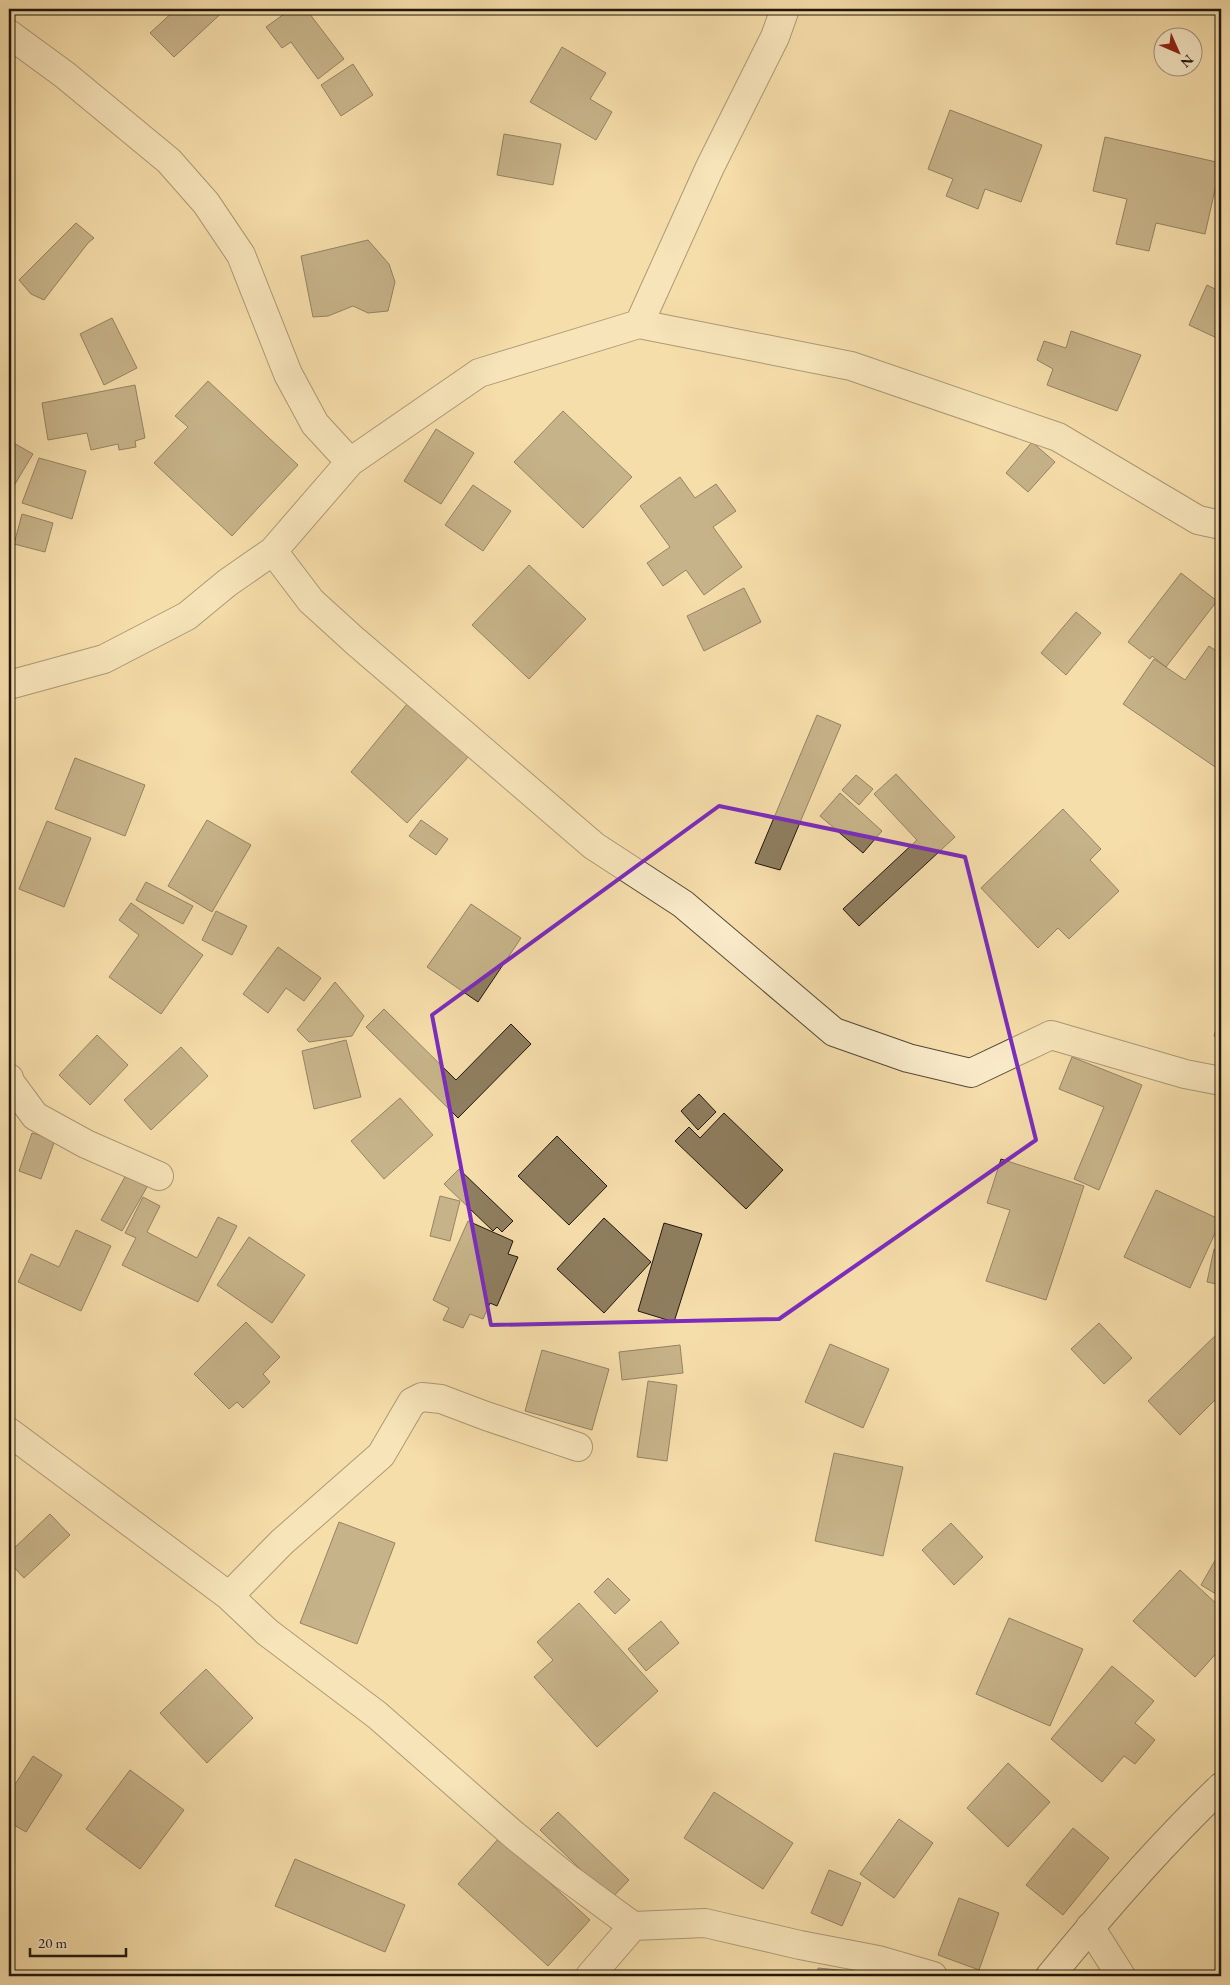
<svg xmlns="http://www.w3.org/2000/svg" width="1230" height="1985" font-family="'EB Garamond',serif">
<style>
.building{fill:#8f7e5f;stroke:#1f160c}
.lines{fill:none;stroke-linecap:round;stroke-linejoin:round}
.street-casing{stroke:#554834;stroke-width:30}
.secondary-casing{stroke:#1f160c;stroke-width:30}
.street{stroke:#f9eac9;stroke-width:28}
.secondary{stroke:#f9eac9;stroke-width:28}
.marked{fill:none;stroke:#7b2cbf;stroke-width:4;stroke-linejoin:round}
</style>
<rect width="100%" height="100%" fill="#f6deac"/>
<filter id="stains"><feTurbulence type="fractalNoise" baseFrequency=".004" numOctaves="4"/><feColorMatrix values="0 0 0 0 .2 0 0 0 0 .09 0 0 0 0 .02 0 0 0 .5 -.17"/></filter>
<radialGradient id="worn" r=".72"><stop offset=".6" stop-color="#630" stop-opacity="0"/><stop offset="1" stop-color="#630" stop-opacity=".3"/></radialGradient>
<path class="building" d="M176,9H226L174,57L150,33Z
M291,9H306L344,59L318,79L291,42L282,48L266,27Z
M562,47L606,73L590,99L612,112L596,140L530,102Z
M353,64L373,95L341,116L321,85Z
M950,110L1042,145L1021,202L985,189L978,209L946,196L953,179L928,169Z
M504,134L561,144L553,185L497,175Z
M1105,137L1221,163L1205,234L1156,223L1149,251L1116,244L1127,199L1093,191Z
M76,223L94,238L88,243L44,300L31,294L19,280Z
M368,240L389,264L395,282L388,311L368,313L353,306L328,316L313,317L301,256Z
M1207,285L1221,292V340L1189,325Z
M112,318L137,368L104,385L80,334Z
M1071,331L1141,355L1117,411L1047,385L1053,369L1037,360L1044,341L1066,348Z
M208,381L298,465L232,536L154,463L188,427L175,416Z
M135,385L145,438L135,441L136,447L119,450L118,444L91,450L87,433L48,440L42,403Z
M563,411L632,477L583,528L514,462Z
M436,429L474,453L441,504L404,481Z
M12,442L33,454L12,489L9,487V446Z
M1032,442L1055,462L1028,492L1006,473Z
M39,458L86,471L72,519L22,503Z
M680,477L695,498L716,484L736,511L713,527L742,567L704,595L686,570L663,586L647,563L670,547L640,506Z
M473,485L511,511L483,551L445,525Z
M22,514L53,523L45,552L14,544Z
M529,565L586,619L529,679L472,625Z
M1181,573L1217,601L1166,667L1152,656L1150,659L1128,642Z
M744,588L761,622L704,651L687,616Z
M1076,612L1101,633L1066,675L1041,653Z
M1209,646L1221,654V771L1123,704L1154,659L1185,680Z
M412,698L471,754L407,823L351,772Z
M817,715L841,725L780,870L755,863Z
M75,758L145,785L125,836L55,809Z
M896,774L955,837L859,926L843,909L917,840L874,794Z
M856,775L873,789L859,805L842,790Z
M840,793L882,831L863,853L820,816Z
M1063,809L1101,849L1090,860L1119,891L1069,939L1058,928L1038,948L981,888Z
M207,820L251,845L212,912L168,886Z
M421,820L448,839L436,855L409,836Z
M47,821L91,838L64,907L19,889Z
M146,882L193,906L183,924L136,900Z
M131,903L203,955L161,1014L109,977L139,935L119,920Z
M471,904L521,938L478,1002L427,967Z
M216,911L247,926L232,955L202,940Z
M278,947L321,978L304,1001L286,988L268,1013L243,994Z
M335,982L364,1016L352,1036L309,1042L297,1030Z
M384,1009L456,1080L511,1024L531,1044L458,1118L366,1027Z
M1221,1012V1038L1214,1036Z
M97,1035L128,1065L90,1105L59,1075Z
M346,1040L361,1097L314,1109L302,1051Z
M181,1047L208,1076L151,1130L124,1100Z
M1072,1057L1142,1085L1099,1190L1074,1179L1104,1107L1059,1089Z
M699,1094L716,1112L698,1130L681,1111Z
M400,1098L433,1135L384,1179L351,1141Z
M724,1113L783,1170L746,1209L675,1141L689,1127L700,1138Z
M32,1133L55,1140L41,1179L19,1171Z
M557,1136L607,1186L569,1225L518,1176Z
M1001,1159L1084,1186L1046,1300L986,1281L1010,1210L987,1203Z
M459,1169L513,1221L502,1232L497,1227L493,1231L444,1184Z
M126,1175L147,1187L122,1231L101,1220Z
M1156,1190L1221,1220L1190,1288L1124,1257Z
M440,1196L460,1201L450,1241L430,1236Z
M143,1197L160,1206L147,1232L197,1258L218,1217L237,1226L198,1302L122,1265L136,1238L125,1233Z
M604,1218L651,1262L604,1313L557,1269Z
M468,1221L513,1241L508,1254L518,1257L497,1306L490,1303L483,1319L470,1314L463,1328L443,1320L449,1308L433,1300Z
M664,1223L702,1234L674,1322L638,1311Z
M76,1230L111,1246L81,1311L18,1282L31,1254L59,1267Z
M249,1237L305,1275L272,1323L217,1285Z
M1214,1249L1221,1251V1285L1207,1282Z
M246,1322L280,1357L263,1374L270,1382L243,1408L237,1402L229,1409L194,1374Z
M1099,1323L1132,1358L1104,1384L1071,1349Z
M1219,1332L1221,1335V1394L1180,1435L1148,1401Z
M830,1344L889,1369L863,1428L805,1402Z
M680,1345L683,1373L622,1380L619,1352Z
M542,1350L609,1369L592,1430L525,1411Z
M648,1381L677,1385L667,1461L637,1457Z
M834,1453L903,1467L883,1556L815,1541Z
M50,1514L70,1535L24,1578L9,1562V1553Z
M339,1522L395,1543L357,1644L300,1623Z
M951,1523L983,1557L954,1585L922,1550Z
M1221,1550V1597L1201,1585Z
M1180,1570L1221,1608V1648L1195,1677L1133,1621Z
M608,1578L630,1600L615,1614L594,1592Z
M579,1603L658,1691L597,1747L534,1677L553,1660L537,1642Z
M1009,1618L1083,1649L1050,1726L976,1694Z
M661,1621L679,1643L646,1671L628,1649Z
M1112,1666L1154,1701L1135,1723L1155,1740L1135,1764L1124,1756L1102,1782L1051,1739Z
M206,1669L253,1718L207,1763L160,1713Z
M9,1733L15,1737L9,1747Z
M33,1756L62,1775L26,1832L9,1822V1794Z
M1008,1763L1050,1802L1008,1847L967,1808Z
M130,1770L184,1810L140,1869L86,1829Z
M714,1792L793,1843L763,1889L684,1838Z
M558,1812L629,1880L611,1899L540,1830Z
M899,1819L933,1843L894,1898L860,1874Z
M1073,1828L1109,1858L1063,1915L1026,1885Z
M500,1837L590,1920L548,1966L458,1884Z
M295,1859L405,1905L385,1952L275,1906Z
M829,1870L861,1883L842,1926L811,1913Z
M959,1898L999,1913L979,1970L938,1955Z
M818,1968L892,1975L817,1976Z"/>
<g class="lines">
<defs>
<path id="street" d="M9,34L65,75L169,161L206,203L241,255L288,374L315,424L350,462
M639,324L710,167L775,37L785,9
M273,551L311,601L355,641L594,846L683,904L834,1032L908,1058L971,1073L1051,1035L1185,1074L1221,1081
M9,685L104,659L187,616L227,583L273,551L350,462L479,373L639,324L851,366L1058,437L1198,520L1221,525
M9,1078L10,1082L35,1116L86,1144L159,1176
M9,1432L229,1596L267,1632L377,1715L514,1835L565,1876L633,1926L705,1923L800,1945L878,1960L933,1976
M229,1596L282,1542L381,1455L412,1402L422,1397L441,1399L486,1416L578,1447
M1090,1927L1121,1976
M590,1976L633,1926"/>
<path id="secondary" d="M1050,1976C1104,1910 1160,1845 1221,1787"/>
</defs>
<use href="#street" class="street-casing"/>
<use href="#secondary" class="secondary-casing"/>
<use href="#street" class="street"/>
<use href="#secondary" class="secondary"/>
</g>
<path d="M0 0H1230V1985H0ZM719,806L965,857L1036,1140L779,1319L491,1325L432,1015Z" fill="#f6deac" fill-opacity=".55" fill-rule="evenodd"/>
<path class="marked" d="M719,806L965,857L1036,1140L779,1319L491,1325L432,1015Z"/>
<rect width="1230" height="1985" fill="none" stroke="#f6deac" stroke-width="30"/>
<rect x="10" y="10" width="1210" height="1965" fill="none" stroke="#1f160c" stroke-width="2.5"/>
<rect x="15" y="15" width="1200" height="1955" fill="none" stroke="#1f160c"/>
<g transform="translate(1178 52) rotate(135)"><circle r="24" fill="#f9eac9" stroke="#a2957d"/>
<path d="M0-4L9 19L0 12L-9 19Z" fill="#8f2418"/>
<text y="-8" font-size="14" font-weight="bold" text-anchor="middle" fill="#1f160c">N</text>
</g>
<path d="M30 1948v8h96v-8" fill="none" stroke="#1f160c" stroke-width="2.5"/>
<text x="38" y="1948" font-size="15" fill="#1f160c" stroke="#f9eac9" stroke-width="4" paint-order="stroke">20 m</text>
<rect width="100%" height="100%" filter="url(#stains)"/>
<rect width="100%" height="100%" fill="url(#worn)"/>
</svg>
